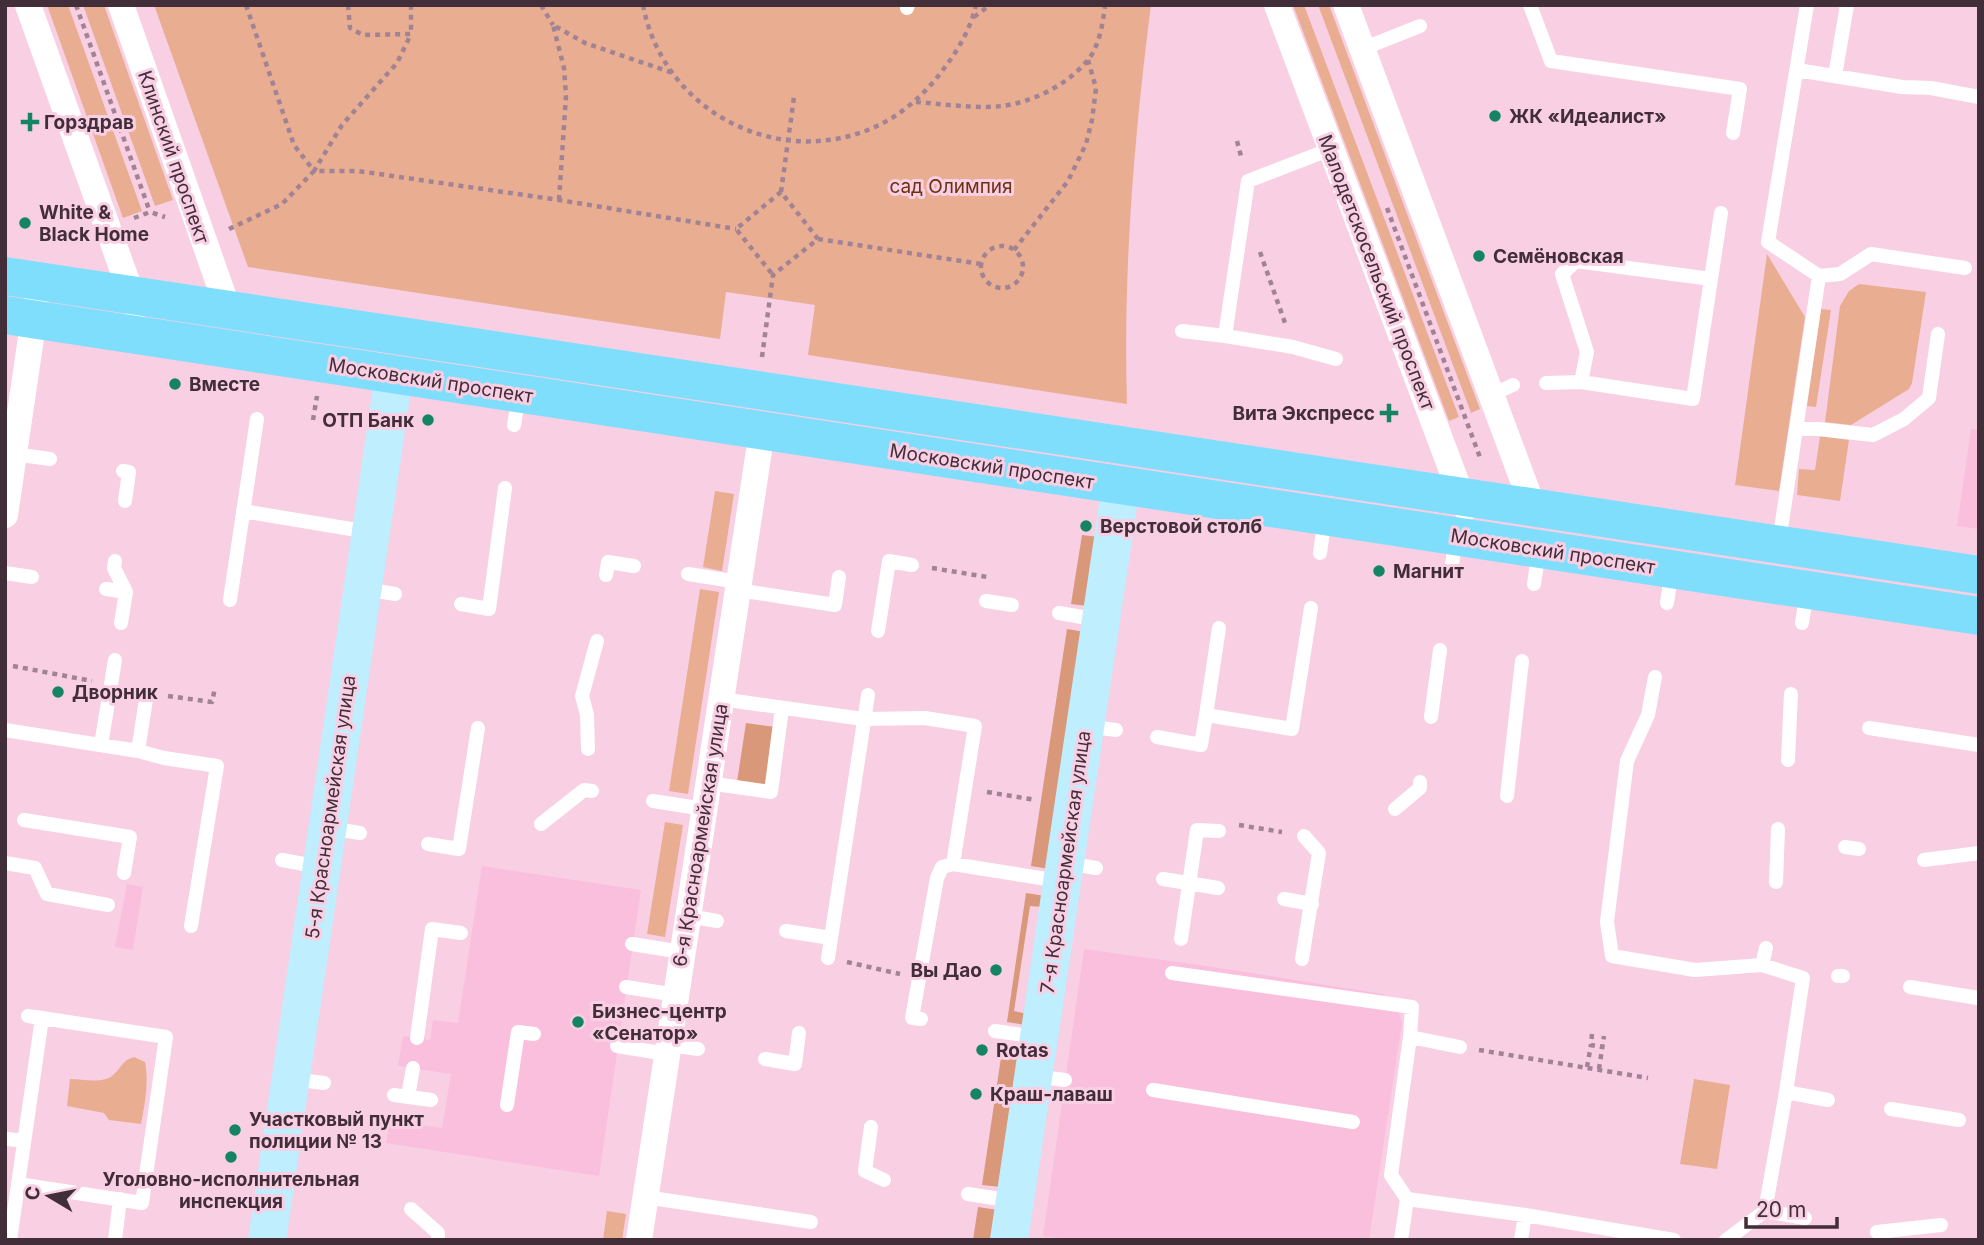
<svg xmlns="http://www.w3.org/2000/svg" width="1984" height="1245" font-family="Inter,sans-serif">
<style>
.built{fill:#fbbfde}
.green{fill:#e9ae92}
.forest{fill:#d99879}
.lines{fill:none;stroke-linecap:round;stroke-linejoin:round}
.path{stroke:#a28393;stroke-width:4.5;stroke-dasharray:5 5;stroke-linecap:butt}
.lane{stroke:#fff;stroke-width:14}
.street{stroke:#fff;stroke-width:26}
.secondary{stroke:#bfeefe;stroke-width:38}
.primary{stroke:#80defd;stroke-width:38}
.poi-dot{fill:#148462;stroke:#f9cfe4;stroke-width:2.5}
.labels{text-anchor:middle;stroke-width:6;stroke-linejoin:round;paint-order:stroke}
.poi-label{font-size:19px;font-weight:bold;fill:#422e39;stroke:#f9cfe4;text-anchor:start}
.street-label{font-size:19px;fill:#422e39;stroke:#f9cfe4}
.park-label{font-size:19px;fill:#6d3110;stroke:#f9cfe4}
</style>
<rect width="100%" height="100%" fill="#f9cfe4"/>
<path class="built" d="M1971,429L1979,430V529L1957,526Z
M482,866L641,890L599,1176L386,1143L390,1121L442,1128L451,1074L398,1066L403,1036L430,1040L433,1020L458,1023Z
M127,884L143,887L133,950L115,947Z
M1084,949L1207,966L1383,994L1396,1002L1402,1023L1369,1240H1070L1043,1236Z"/>
<path class="green" d="M47,5H68L142,211L123,218Z
M83,5H104L173,200L155,206Z
M154,5H1151C1134,137 1123,271 1127,404L808,355L815,305L726,292L720,339L248,267Z
M1293,5H1304L1459,417L1449,421Z
M1318,5H1329L1480,409L1471,413Z
M1767,254L1805,317L1779,491L1735,485Z
M1859,284L1926,292L1912,383L1909,389L1851,425L1825,422L1840,306L1849,291Z
M1821,309L1831,310L1816,407L1807,406Z
M1820,436L1849,440L1840,501L1797,495L1799,469L1815,470Z
M715,491L734,494L722,571L703,567Z
M700,589L719,592L688,794L669,791Z
M665,822L683,825L665,937L647,934Z
M134,1057L145,1062C149,1083 145,1103 141,1124L109,1120L104,1113L67,1106L70,1079C83,1079 101,1084 112,1076C121,1069 122,1060 134,1057Z
M1694,1079L1730,1085L1717,1169L1680,1164Z
M607,1211L626,1214L622,1240H603Z"/>
<path class="forest" d="M1082,535L1099,537L1088,606L1071,604Z
M1067,629L1085,632L1049,869L1031,866Z
M746,723L776,727L767,787L737,782Z
M1026,893L1045,896L1043,907L1030,906L1014,1011L1028,1014L1026,1025L1007,1022Z
M1003,1044L1023,1047L1001,1187L982,1185Z
M978,1207L998,1210L994,1240H973Z"/>
<g class="lines">
<path class="path" d="M76,5L150,212
M246,5L294,145L314,171L342,125L397,63L411,34
M348,5L350,28L363,35L411,34V5
M541,5L553,25
M643,5C662,107 770,168 868,130C900,117 925,95 945,67C959,49 971,27 976,5
M974,17L990,5
M916,102C944,104 974,109 1002,106C1033,102 1067,85 1087,61C1099,48 1103,23 1105,5
M1237,141L1242,160
M781,192L794,97
M559,200L566,96L564,68L553,25L585,43L673,73
M1387,208L1481,460
M134,218L150,212L165,217
M229,229L282,204L314,171H358L559,200L736,229
M818,239L981,264
M981 267a21 21 0 1 1 42 0a21 21 0 1 1-42 0Z
M1014,250L1068,181L1086,144L1092,120L1096,88L1088,60
M1260,252L1285,323
M762,357L773,275L818,239L781,192L736,229L773,275
M313,420L317,396
M932,568L987,577V579
M13,666L92,681
M168,696L212,702L215,688
M987,792L1036,800
M1239,825L1282,832
M847,962L900,974
M1592,1034L1591,1045L1602,1047
M1479,1050L1648,1078
M1587,1067L1591,1045
M1599,1069L1604,1036"/>
<path class="lane" d="M1530,5L1551,61L1740,89L1733,133
M1807,5L1768,242L1819,276
M907,8L908,5
M1362,49L1420,26
M1797,70L1902,87L1931,88L1979,97
M1835,76L1847,5
M1331,149L1248,181L1225,336L1293,347L1336,359
M1711,279L1721,213
M1182,331L1225,336
M1546,383L1581,382L1693,399L1711,279L1576,261L1562,274L1587,352L1581,382
M1491,395L1513,385
M514,425L519,395
M1796,429H1818L1873,435L1904,419L1929,398L1938,334
M14,454L50,459
M123,471L129,472L125,501
M243,511L369,532
M1779,542L1819,276L1840,274L1871,254L1965,268
M1320,553L1325,518
M115,561L114,568L126,592L121,623
M1451,571L1456,538
M5,573L32,577
M688,574L739,582
M606,575L608,562L634,566
M1534,584L1539,550
M106,589L126,592
M365,589L395,594
M738,590L835,605L839,577
M230,600L257,419
M986,601L1012,605
M1667,603L1672,570
M461,604L489,609L505,488
M1059,613L1099,620
M1802,623L1807,591
M878,631L889,561L912,565
M1655,677L1648,715L1627,761L1607,922L1612,956L1695,970L1762,965L1803,978L1786,1092L1765,1211L1726,1240
M721,699L863,719L925,718L975,726L953,864L1059,881
M1206,715L1219,628
M1431,717L1440,650
M1086,726L1116,730
M1869,728L1979,745
M5,730L138,751L147,693
M1157,737L1201,745L1206,715L1292,729L1311,608
M101,745L115,660
M588,749L587,715L582,696L597,641
M138,751L164,758L217,766L191,926
M1788,760L1791,694
M708,783L771,792L782,708
M1507,796L1522,661
M653,801L704,809
M1395,809L1420,788V782
M24,820L130,837L124,873
M541,824L584,790L592,791
M329,828L360,833
M428,844L459,849L478,728
M1845,847L1859,849
M282,860L320,867
M1924,860L1979,853
M5,863L35,868L47,894L108,905
M1066,863L1096,868
M1163,879L1218,888
M1776,882L1778,829
M1284,899L1312,904
M688,916L717,921
M786,931L831,938
M1181,939L1197,830L1219,831
M632,944L682,952
M828,958L868,695
M1302,959L1319,853L1304,836
M1762,965L1766,948
M1172,973L1412,1007L1410,1037L1391,1175L1407,1199
M1838,976H1843
M626,987L676,995
M1910,987L1978,998
M28,1016L42,1018
M921,1019L912,1018L937,878L942,867L953,864
M995,1031L1037,1037
M1410,1037L1460,1047
M417,1038L432,929L461,933
M669,1045L698,1049
M617,1046L667,1054
M765,1059L795,1064L799,1033
M1034,1076L1065,1080
M292,1079L324,1083
M1153,1090L1353,1122
M1786,1092L1828,1100
M394,1095L431,1100
M408,1097L413,1068
M507,1105L518,1032L534,1034
M1891,1109L1959,1120
M871,1127L865,1171L884,1180
M8,1139L24,1141
M968,1194L1013,1201
M645,1197L811,1222
M411,1209L438,1233V1240
M1765,1211L1805,1218
M1877,1232L1941,1225
M10,1240L42,1018L166,1037L142,1203L18,1184
M115,1240L120,1199
M1401,1240L1407,1199L1525,1215L1674,1240
M1521,1240L1525,1215"/>
<path class="street" d="M28,5L136,307
M121,5L228,309
M1277,5L1466,508
M1346,5L1533,507
M5,515L36,304
M639,1240L762,431"/>
<path class="secondary" d="M267,1240L394,375
M1009,1240L1121,485"/>
<path class="primary" d="M5,276L1979,575
M5,315L1979,616"/>
</g>
<g class="poi-dot">
<circle cx="1495" cy="116" r="7"/>
<path d="M26.5 111.5h7v7h7v7h-7v7h-7v-7h-7v-7h7z"/>
<circle cx="25" cy="223" r="7"/>
<circle cx="1479" cy="256" r="7"/>
<circle cx="175" cy="384" r="7"/>
<path d="M1385.5 402.5h7v7h7v7h-7v7h-7v-7h-7v-7h7z"/>
<circle cx="428" cy="420" r="7"/>
<circle cx="1086" cy="526" r="7"/>
<circle cx="1379" cy="571" r="7"/>
<circle cx="58" cy="692" r="7"/>
<circle cx="996" cy="970" r="7"/>
<circle cx="578" cy="1022" r="7"/>
<circle cx="982" cy="1050" r="7"/>
<circle cx="976" cy="1094" r="7"/>
<circle cx="235" cy="1130" r="7"/>
<circle cx="231" cy="1157" r="7"/>
</g>
<g class="labels">
<g class="poi-label">
<text x="1509" y="123">ЖК «Идеалист»</text>
<text x="44" y="129">Горздрав</text>
<text x="39" y="219">White &amp;<tspan x="39" dy="22">Black Home</tspan></text>
<text x="1493" y="263">Семёновская</text>
<text x="189" y="391">Вместе</text>
<text x="1375" y="420" text-anchor="end">Вита Экспресс</text>
<text x="414" y="427" text-anchor="end">ОТП Банк</text>
<text x="1100" y="533">Верстовой столб</text>
<text x="1393" y="578">Магнит</text>
<text x="72" y="699">Дворник</text>
<text x="982" y="977" text-anchor="end">Вы Дао</text>
<text x="592" y="1018">Бизнес-центр<tspan x="592" dy="22">«Сенатор»</tspan></text>
<text x="996" y="1057">Rotas</text>
<text x="990" y="1101">Краш-лаваш</text>
<text x="249" y="1126">Участковый пункт<tspan x="249" dy="22">полиции № 13</tspan></text>
<text x="231" y="1186" text-anchor="middle">Уголовно-исполнительная<tspan x="231" dy="22">инспекция</tspan></text>
</g>
<g class="street-label">
<text transform="translate(174 157) rotate(71)" y="7">Клинский проспект</text>
<text transform="translate(1377 272) rotate(69)" y="7">Малодетскосельский проспект</text>
<text transform="translate(431 380) rotate(9)" y="7">Московский проспект</text>
<text transform="translate(992 466) rotate(9)" y="7">Московский проспект</text>
<text transform="translate(1553 551) rotate(9)" y="7">Московский проспект</text>
<text transform="translate(330 807) rotate(-82)" y="7">5-я Красноармейская улица</text>
<text transform="translate(700 835) rotate(-81)" y="7">6-я Красноармейская улица</text>
<text transform="translate(1065 862) rotate(-82)" y="7">7-я Красноармейская улица</text>
</g>
<g class="park-label">
<text x="951" y="193">сад Олимпия</text>
</g>
</g>
<rect width="1984" height="1245" fill="none" stroke="#422e39" stroke-width="14"/>
<g transform="translate(49 1196) rotate(280)" stroke="#f9cfe4" stroke-width="5" paint-order="stroke">
<path d="M0-5L12 26L0 18L-12 26Z" fill="#422e39"/>
<text y="-10" font-size="19" font-weight="bold" text-anchor="middle" fill="#422e39">С</text>
</g>
<path d="M1746 1217v10h91v-10" fill="none" stroke="#422e39" stroke-width="3.5"/>
<text x="1756" y="1217" font-size="21" fill="#422e39" stroke="#f9cfe4" stroke-width="5" paint-order="stroke">20 m</text>
</svg>
